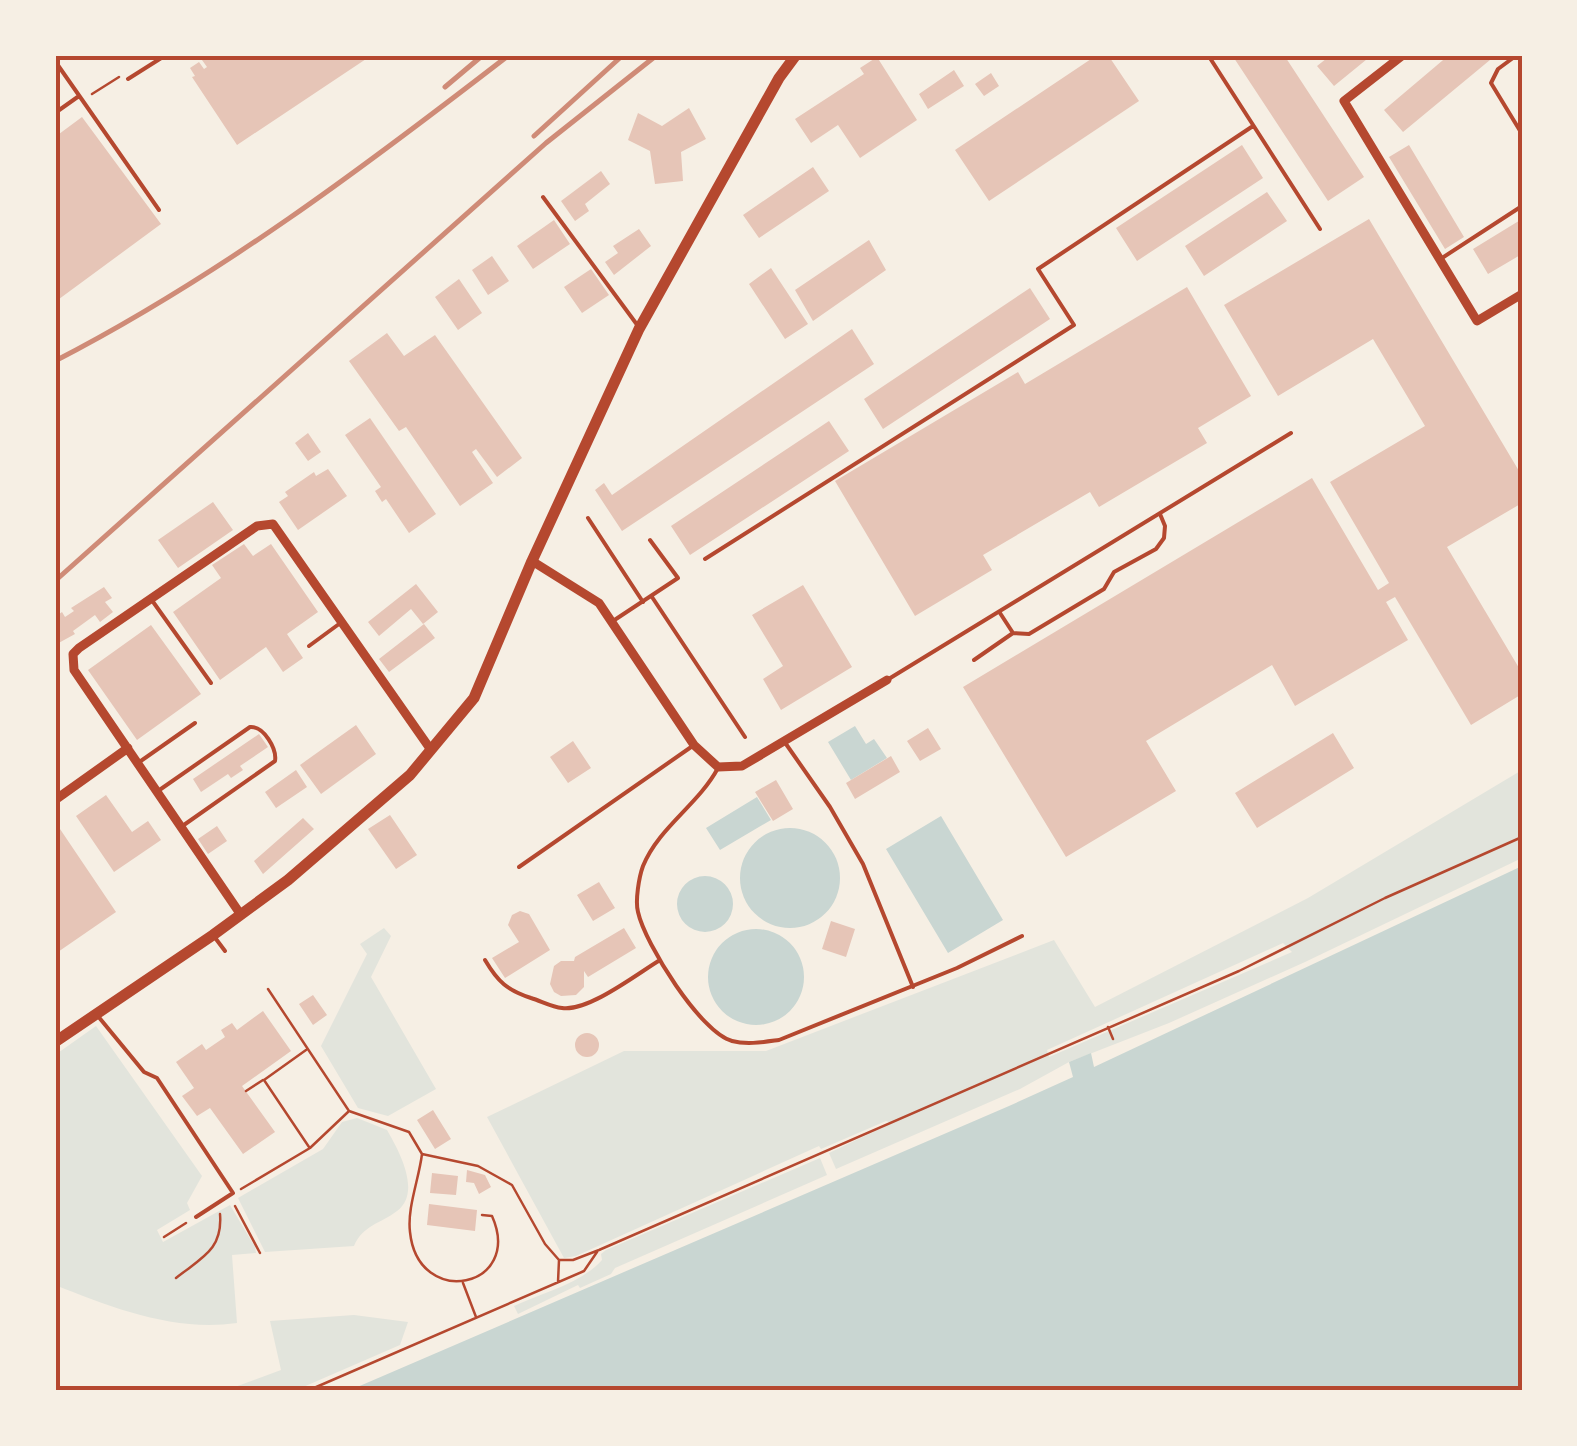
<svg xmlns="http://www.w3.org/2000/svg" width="1577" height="1446" font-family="Inter,sans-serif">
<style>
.green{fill:#e2e4dc;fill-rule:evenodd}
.water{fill:#c9d6d2}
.building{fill:#e6c5b7}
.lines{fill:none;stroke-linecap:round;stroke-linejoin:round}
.path{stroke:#b5482f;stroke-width:2.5}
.service{stroke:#b5482f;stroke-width:4}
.minor{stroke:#b5482f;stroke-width:9}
.tertiary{stroke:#b5482f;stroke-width:11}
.rail{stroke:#cf8b77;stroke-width:5}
.neatline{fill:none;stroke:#b5482f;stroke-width:4}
</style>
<rect width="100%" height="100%" fill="#f6efe4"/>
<path class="green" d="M1522,770V858L1305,962L1169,1023L1069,1062L1020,1089L836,1169L829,1153L892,1123L886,1121L821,1149L819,1146L576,1256L564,1258L487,1117L624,1051H766L1054,940L1095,1007L1308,898ZM1283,943L1292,952L1049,1057L1047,1050Z
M384,928L391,936L371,977L436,1089L388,1116L358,1108L321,1046L367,954L360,944Z
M96,1026L202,1176L187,1203L190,1210L157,1230L163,1242L230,1205L255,1247L256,1253L232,1255L237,1323C174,1332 113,1308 55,1285V1055Z
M357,1118L387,1130C399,1151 422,1192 397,1211C380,1224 363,1225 354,1246L265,1252L238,1198L323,1149L342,1122Z
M820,1158L827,1175L615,1268L611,1274L580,1288L578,1285L518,1314L514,1306C542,1293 582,1283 602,1260L601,1254L606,1250Z
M354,1315L408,1322L400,1345L294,1391H224L281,1370L270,1321Z"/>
<path class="water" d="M855,726L866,744L874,739L887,758L851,780L828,742Z
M757,797L771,820L720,850L706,828Z
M941,816L1003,920L948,953L886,849Z
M740 878a50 50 0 1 1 100 0a50 50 0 1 1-100 0Z
M1522,866V1391H348L1009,1106L1073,1077L1069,1062L1091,1053L1094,1067Z
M677 904a28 28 0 1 1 56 0a28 28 0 1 1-56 0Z
M708 977a48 48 0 1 1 96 0a48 48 0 1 1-96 0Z"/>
<path class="building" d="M210,55H372L237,145L192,77L195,76L190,68L199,62L204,69L207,67L202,60Z
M1097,55H1108L1139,101L989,201L955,150Z
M1232,55H1284L1364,177L1328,201Z
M1331,55H1372L1334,86L1317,66Z
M1449,55H1496L1403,132L1384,110Z
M877,57L917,120L860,158L838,125L811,143L795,119L864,74L860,68Z
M954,70L964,86L928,109L919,94Z
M991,73L999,86L984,96L975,84Z
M689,108L706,139L681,152L683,181L655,184L650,151L628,140L638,113L662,126Z
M82,117L161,224L55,302V137Z
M1242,145L1263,178L1137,261L1116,228Z
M1409,145L1464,237L1445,249L1389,157Z
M813,167L829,191L759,238L743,215Z
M601,171L610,184L585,204L589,211L575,221L561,201Z
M1267,192L1287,221L1204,276L1185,246Z
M1369,219L1522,476V503L1447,547L1522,673V694L1471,725L1395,597L1386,602L1408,640L1295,706L1272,665L1146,741L1176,791L1066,857L963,687L1312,478L1378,590L1389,583L1330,482L1425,426L1373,339L1278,396L1224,305Z
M1522,219V254L1488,274L1473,249Z
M554,220L570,244L533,269L517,246Z
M639,229L651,246L614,275L605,262L618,253L613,246Z
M869,240L886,270L813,321L795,290Z
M492,256L509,281L488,295L472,270Z
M771,268L808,324L785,339L749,284Z
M591,269L609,295L582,313L564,287Z
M459,279L482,313L458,330L435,297Z
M1187,287L1251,396L1198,428L1207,443L1099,507L1090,492L983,555L992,570L915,616L835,481L1018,372L1025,384Z
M1030,288L1050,319L883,429L864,399Z
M852,329L874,364L622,531L595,490L604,483L612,495Z
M387,333L404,356L435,335L522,458L497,477L476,449L472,452L493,483L460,506L406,427L399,431L349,361Z
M370,418L436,514L409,533L386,499L382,502L375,491L381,487L345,435Z
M829,421L849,451L690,555L671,526Z
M308,433L321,452L308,461L295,443Z
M328,469L347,496L298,530L279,502L288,496L285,492L314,472L316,476Z
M213,502L233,530L178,568L158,540Z
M244,544L253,556L271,544L318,612L287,634L303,658L283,672L266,647L220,680L173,612L221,578L212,565Z
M416,584L438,612L423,624L411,609L379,636L368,622Z
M803,585L852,667L781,710L763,679L783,666L752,615Z
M104,587L112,598L105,602L113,612L100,622L95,615L73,631L75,634L55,645V617L62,612L65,617L74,611L71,608Z
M424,624L435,638L389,672L379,659Z
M151,625L201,694L137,740L88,670Z
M356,725L376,754L321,794L300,765Z
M928,728L941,749L920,761L907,741Z
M1333,733L1354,768L1257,828L1235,793Z
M259,734L268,747L240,766L243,770L231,778L228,774L201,792L193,779Z
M573,741L591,768L568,783L550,757Z
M891,756L900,772L855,799L846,783Z
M296,770L307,787L276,808L265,792Z
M776,780L793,809L773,821L755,792Z
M106,795L132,832L148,821L161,840L114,872L76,816Z
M390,815L417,855L396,869L368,829Z
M303,818L314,829L263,874L254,861Z
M217,826L227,841L208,854L198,839Z
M60,829L116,912L55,954V833Z
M599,882L615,908L593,921L577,895Z
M520,911L529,914L550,950L505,978L492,958L519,942L508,925L512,915Z
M831,921L855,929L846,957L822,949Z
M624,928L636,948L588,977L584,971V987L576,995L561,996L554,992L550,984L554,966L561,961H574L575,957Z
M313,995L327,1015L313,1025L299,1004Z
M263,1011L291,1051L242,1086L275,1132L243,1154L210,1108L197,1116L182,1096L194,1088L176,1062L202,1044L206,1050L225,1037L221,1030L232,1023L237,1030Z
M575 1045a12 12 0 1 1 24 0a12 12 0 1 1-24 0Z
M433,1110L451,1139L435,1149L417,1120Z
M467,1170L485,1175L491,1187L479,1194L474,1183L466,1182Z
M432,1173L458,1176L456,1195L430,1193Z
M429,1204L477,1210L475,1231L427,1225Z"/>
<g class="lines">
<path class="path" d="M92,94L119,77
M268,989L349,1111L409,1132L422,1154L478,1166L512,1185L545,1244L559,1260L558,1282
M1108,1027L1113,1039
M306,1050L264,1080L309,1147
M246,1091L263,1080
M422,1154C419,1179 407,1208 410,1232C418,1310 524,1288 492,1216L482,1215
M241,1189L310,1148L348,1112
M235,1206L260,1253
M164,1237L186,1223
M559,1260H573L599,1250L1239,971L1385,898L1522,837
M176,1278C201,1258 223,1250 220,1214
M463,1283L476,1317
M307,1391L584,1271L597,1252"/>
<path class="service" d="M1208,55L1320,229
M1517,55L1498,69L1491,83L1522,134
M55,61L159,210
M128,79L166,55
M55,113L79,96
M543,197L638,326
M1442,258L1522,206
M588,518L643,602
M705,559L1074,325L1038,269L1253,126
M652,597L745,737
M151,599L211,683
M613,621L678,578L650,540
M1013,633L1029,634L1104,589L1114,572L1156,549L1164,538L1165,526L1160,514
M309,646L339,624
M974,660L1013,633L1000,613
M887,680L1291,433
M786,744L830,807L863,864L913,987
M138,763L195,723
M718,768C698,805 659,827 643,866C639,877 635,901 638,912C645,944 701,1033 732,1041C747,1045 764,1042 779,1040L957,968L1022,936
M158,791L250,727C264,726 277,749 275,761L181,827
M519,867L694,745
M216,939L225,951
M485,960C498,982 507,990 531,998C541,1001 552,1007 562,1008C588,1012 637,974 660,960
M97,1015L144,1072L157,1078L233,1193L196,1217"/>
<path class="minor" d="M1403,55L1344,101L1477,321L1522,294
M1521,55L1522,57
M532,561L599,603L694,745L718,767L742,766L887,680
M55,800L128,748
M241,915L74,670L73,654L79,648L257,526L273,524L431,750"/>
<path class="tertiary" d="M55,1042L213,935L288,880L410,775L474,698L532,561L639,329L779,78L796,55"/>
<path class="rail" d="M445,87L483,55
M534,136L623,55
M55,361C218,277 364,167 509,55
M55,581L546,143L657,55"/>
</g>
<rect width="1577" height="1446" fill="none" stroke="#f6efe4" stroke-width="115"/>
<rect x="58" y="58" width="1462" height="1330" class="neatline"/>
</svg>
